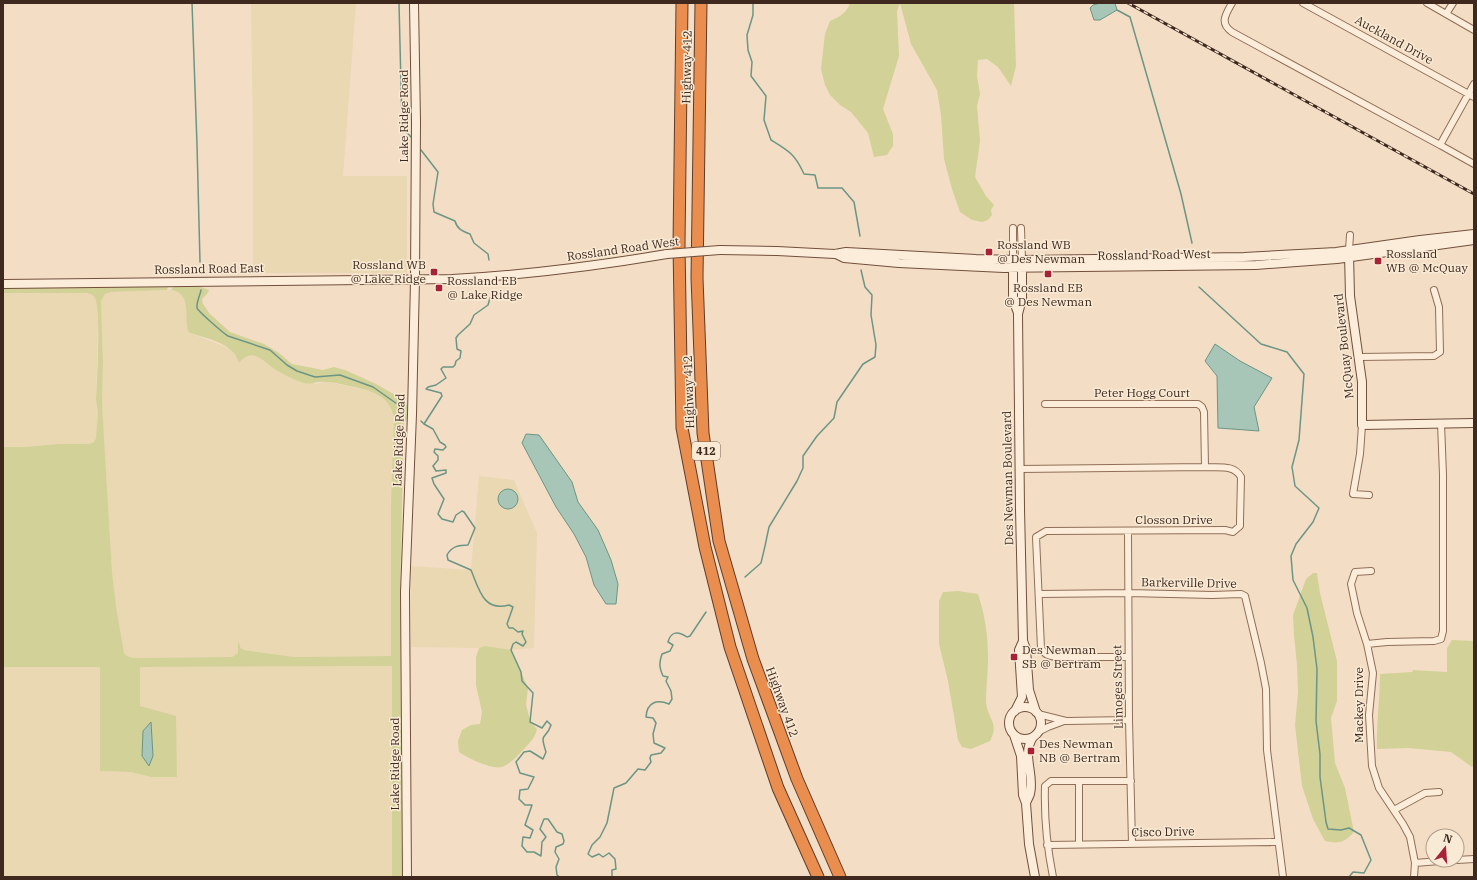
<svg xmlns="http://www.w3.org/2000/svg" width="1477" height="880" font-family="'IBM Plex Serif',serif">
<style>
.farmland{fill:#e9d8b1}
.green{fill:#d2d197}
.water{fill:#a7c6b8;stroke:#6c9585}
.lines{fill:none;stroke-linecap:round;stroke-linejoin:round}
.stream{stroke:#6c9585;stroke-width:1.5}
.street-casing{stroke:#906e58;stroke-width:8}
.secondary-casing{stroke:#724f3c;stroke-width:10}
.highway-casing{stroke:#5e3c2d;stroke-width:13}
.street{stroke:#fcedda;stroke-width:6}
.secondary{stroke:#fcedda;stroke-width:8}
.highway{stroke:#e98e4e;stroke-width:11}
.rail-casing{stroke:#3f291e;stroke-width:3}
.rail{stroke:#f9ead5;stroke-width:1.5;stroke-dasharray:4.5;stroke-linecap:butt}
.secondary-bridge-casing{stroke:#724f3c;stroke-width:10;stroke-linecap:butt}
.secondary-bridge{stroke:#fcedda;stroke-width:8}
.poi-dot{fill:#a62237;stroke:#f9ead5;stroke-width:1.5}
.labels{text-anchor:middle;stroke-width:3;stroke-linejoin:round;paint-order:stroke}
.shield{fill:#f9ead5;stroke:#776355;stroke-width:1}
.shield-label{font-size:11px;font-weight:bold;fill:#3f291e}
.street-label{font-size:12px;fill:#3f291e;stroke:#f9ead5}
.poi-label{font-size:12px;fill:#3f291e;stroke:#f9ead5;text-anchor:start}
</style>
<rect width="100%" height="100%" fill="#f3dec5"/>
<path class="farmland" d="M251,3H356L343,176H407V273H253V135Z
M171,290L180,292L183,296L186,305L187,327L190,333L231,349L238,358L239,363L246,357L252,356L262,358L269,364L316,384L323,382L333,383L374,392L387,402L392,409L394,417L391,500V656L294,657L244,650L238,644V653L232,657L133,658L127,656L124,653L116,606L112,572L102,403L103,363L101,301L105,294L111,292Z
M3,293H81L89,294L95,296L97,302L98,321L96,400L98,412L97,432L96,438L94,442L89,444H58L25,447H3Z
M479,476L514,480L537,533L534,648L511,650L486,646L479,648L411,647V566L471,570Z
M392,666V877H3V667H100V771L131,772L151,777L140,706V667Z"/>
<path class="green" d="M850,3H1014L1016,66L1011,86L998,67L987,59L978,60L977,76L980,94L977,106L980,141L975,177L986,196L994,205L991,210L992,215L988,220L982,222L972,220L960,212L952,189L944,159L941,115L937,90L911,44L900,3L897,11L899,56L883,109L893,134V146L887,155L874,157L868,133L851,112L840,105L830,95L825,85L821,69L825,34L830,21C839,17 847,13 850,3Z
M167,286L168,287L167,290L111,292L105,294L101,301L103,363L102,403L112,572L116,606L124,653L127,656L133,658L232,657L238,653V642L241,648L244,650L294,657L391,656V500L394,417C389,394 369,390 349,386C341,384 333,382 325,382C317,381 311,385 304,383C295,380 286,376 278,371C265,364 254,345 239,363C234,343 208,339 190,333L188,331C184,316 192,293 171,290L173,287L199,286L209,290L207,294L202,299L203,304L210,314L230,332L264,344L279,353L292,364L323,370L334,367L345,370L376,384L404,400L412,414L404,423L400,592L402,877H392V666L140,667V706L176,716L177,777H151L131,772L100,771V667H3V447H25L58,444H89L94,442L96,438L98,412L96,400C97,384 101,306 95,298C92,293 86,293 81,293H3V287Z
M1313,573H1317L1320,593L1337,661V701L1331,718L1335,763L1345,788L1354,832C1344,843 1338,844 1325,841L1313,819L1302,786L1295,725L1298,692L1297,665L1294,635L1293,615L1306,579Z
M958,591L978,594C985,615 988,636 988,658C988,672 986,687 986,701C987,719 1000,722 990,741L971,749L962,747L958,740L948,681L939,644V601L943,592Z
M1452,640L1474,641V765L1472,767L1451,752L1408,748L1377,749C1376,724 1380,699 1380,674L1412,672L1413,670L1447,672V648Z
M486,646L511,650L528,688L526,705L529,716L532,724L537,729C535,738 530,742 524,749C518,755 511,764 502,767C493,770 467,758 459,752L458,741L462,730L471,725L480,724L482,712L476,685V657L479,648Z"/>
<path class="water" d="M1100,3H1115L1117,10L1100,20H1094L1090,8L1093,5Z
M1215,344L1240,361L1272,378L1254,407L1259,431L1218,428L1217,376L1205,361Z
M526,434L539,435L572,482L578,502L598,530L611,560L618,584L616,604H606L594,585L586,557L574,534L556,507L522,443Z
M498 499a10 10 0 1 1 20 0a10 10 0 1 1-20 0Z
M151,722L153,756L149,766L142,756L143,731Z"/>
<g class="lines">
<path class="stream" d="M192,3L197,145L200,262
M399,3L402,127L411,137
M753,3V15L747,35L748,50L752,62L751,76L766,96L764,120L771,140C789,151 795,154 804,174L815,175L818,188H842L854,202L860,236
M1117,10L1130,17L1181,194L1192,243
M421,150L438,172L433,204L434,212L455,221C457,229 462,231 470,234L474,243L488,254L489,260
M1199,287L1261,344L1287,352L1304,374L1299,440L1292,467L1295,486L1319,508L1313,522L1296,544L1291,556L1293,580L1307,608L1313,637L1317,669L1316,721L1320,754V777L1326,822L1328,829L1341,830L1349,828L1361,835L1371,860L1364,873L1353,872L1349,877
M201,290C200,296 196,302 197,308C198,311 223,333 228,336L270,350L287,365L297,371L315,377L340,375L373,387L400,406
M421,421L424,424L433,429L440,442L445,445L446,447L443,450L435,449L434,452L438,456V460L433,466L436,471L446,470V473L432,478L434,484L444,499L438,514L442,519L453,522L456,515L462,511L464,512L475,528L468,545C459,545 452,546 447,555L448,560L471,570C479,589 483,612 509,605L513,607L507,624L509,628H513L518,632L523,631L522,634L526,642L523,646L516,642L513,644L511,650L521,672L522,681L533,693L530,722L542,728L547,721L551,725C546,741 539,730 546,752L543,759L530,751L524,752L516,762L520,773L534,777L528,789L520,790L519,799L525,805H532L525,825L533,830L530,838L523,837L522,846L527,852H534L541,856L542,842L546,837L540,829L544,819H548L557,832L562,834L564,841L563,844L556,847L555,852L559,859L556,867L557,875L560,877
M424,424L442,396L441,393L426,389L428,387L436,385L446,378L441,369L443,367H453L455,365L456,361L460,358L461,351L457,349L456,338L458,335L470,324L474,315L488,305L490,298
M745,577L761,563L765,546L769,527L797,481L803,468V456L817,436L834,418L837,402L863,364L875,357L876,345L871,315L872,295L865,287L861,270
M612,877V870L616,869L615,859L609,853L603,857L599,854L592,857L588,854L592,845L600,837L607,823L614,788L626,783L638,769L645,770L651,762L650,758L651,755L661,753L665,748L654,743L653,734L656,723L653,718L646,717C647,702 657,699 669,704L672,699L671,691L666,681L668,677L663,676C659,667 659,663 662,654L670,651L673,645L668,642C671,631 678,631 687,637L690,636L706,612"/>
<defs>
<path id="street" d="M1232,3C1226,14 1219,23 1232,32L1440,145L1474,84
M1303,3L1474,97
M1427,3L1474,30
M1446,14L1453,3
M1440,145L1474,164
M1013,228V259
M1021,228L1022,260
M1349,250L1350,235
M1359,357L1434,356L1440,352L1439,307L1434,290
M1045,404H1198L1202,407L1204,412L1205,467
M1362,425L1360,454L1353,494L1369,495
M1019,469L1205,467C1218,468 1234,464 1241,477L1240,521V526L1233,532L1225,530L1046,531L1036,537L1041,648C1045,655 1048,656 1056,657H1128
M1128,531L1129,720L1132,843
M1371,571L1355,572L1351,584L1357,613L1367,644L1373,673L1369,715L1372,766L1379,788L1403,824L1410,837L1415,863L1414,877
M1039,594L1129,593L1212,595L1241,594L1245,596L1261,663L1266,689L1267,750L1283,877
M1367,644L1387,642L1434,641L1441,639L1443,631V475L1441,423
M1038,714L1066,721L1129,720
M1038,732L1048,727L1064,721
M1079,781V844
M1394,810L1425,793L1439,792
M1047,845L1278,842
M1457,860L1474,859
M1415,863L1452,860
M1053,877C1047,847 1044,817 1045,786L1051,781H1131"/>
<path id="secondary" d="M720,250L777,251L835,254L846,252L976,259L1022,260L1244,257L1336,252L1420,240L1474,234
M836,254L844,258L899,263L1004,268L1256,265L1337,259L1474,240
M1349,254L1350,296L1362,382V425L1474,423
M1013,263V299L1018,313
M1022,265V299L1018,314L1020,509L1023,641L1026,649L1029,690L1036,712
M3,284L452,279C525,275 596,266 667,254
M1009 723a16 16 0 1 1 32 0a16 16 0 1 1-32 0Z
M1015,711L1022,697L1019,650L1023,641
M1014,735L1021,756L1023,795L1026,803L1029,844L1035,877
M1026,803C1027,800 1029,797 1030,794C1035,774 1021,755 1033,737
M407,877L405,592L412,414L415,280L416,122L414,3"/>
<path id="highway" d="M682,3L679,245L682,428L705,547L730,647L778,788L818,877
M701,3L697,278L703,433L719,541L753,659L797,779L840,877"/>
</defs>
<use href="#street" class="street-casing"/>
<use href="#secondary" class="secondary-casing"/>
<use href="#highway" class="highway-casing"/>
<use href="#street" class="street"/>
<use href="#secondary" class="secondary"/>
<use href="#highway" class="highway"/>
<defs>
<path id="rail" d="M1128,3L1474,194"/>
</defs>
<use href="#rail" class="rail-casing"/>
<use href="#rail" class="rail"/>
<defs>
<path id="secondary-bridge" d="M667,254L720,250"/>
</defs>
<use href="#secondary-bridge" class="secondary-bridge-casing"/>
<use href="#secondary-bridge" class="secondary-bridge"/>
</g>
<g class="poi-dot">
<rect x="985" y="248" width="8" height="8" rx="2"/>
<rect x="1374" y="257" width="8" height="8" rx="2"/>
<rect x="430" y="268" width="8" height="8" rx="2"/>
<rect x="1044" y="270" width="8" height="8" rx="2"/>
<rect x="435" y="284" width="8" height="8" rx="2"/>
<rect x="1010" y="653" width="8" height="8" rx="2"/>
<rect x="1027" y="747" width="8" height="8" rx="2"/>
</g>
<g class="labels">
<rect class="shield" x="692" y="442" width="28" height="18" rx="3"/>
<g class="shield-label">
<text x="706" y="455">412</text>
</g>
<g class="street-label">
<text transform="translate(1394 40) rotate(29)" y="4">Auckland Drive</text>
<text transform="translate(687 67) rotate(-89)" y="4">Highway 412</text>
<text transform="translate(404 116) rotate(-90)" y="4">Lake Ridge Road</text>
<text transform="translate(623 249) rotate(-8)" y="4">Rossland Road West</text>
<text transform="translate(1154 255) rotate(-1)" y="4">Rossland Road West</text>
<text transform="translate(209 269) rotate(-1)" y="4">Rossland Road East</text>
<text transform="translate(1344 346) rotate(-96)" y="4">McQuay Boulevard</text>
<text transform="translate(689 392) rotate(-92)" y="4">Highway 412</text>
<text x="1142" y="397">Peter Hogg Court</text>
<text transform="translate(399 440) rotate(-88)" y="4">Lake Ridge Road</text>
<text transform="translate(1008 478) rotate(-91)" y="4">Des Newman Boulevard</text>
<text x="1174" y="524">Closson Drive</text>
<text transform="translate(1189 583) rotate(1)" y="4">Barkerville Drive</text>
<text transform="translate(1118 687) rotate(-91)" y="4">Limoges Street</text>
<text transform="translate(782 702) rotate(70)" y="4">Highway 412</text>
<text transform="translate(1359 705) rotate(-90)" y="4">Mackey Drive</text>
<text transform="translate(395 764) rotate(-90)" y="4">Lake Ridge Road</text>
<text transform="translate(1163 832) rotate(-1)" y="4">Cisco Drive</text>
</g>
<g class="poi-label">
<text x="997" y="249">Rossland WB<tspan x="997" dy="14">@ Des Newman</tspan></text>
<text x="1386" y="258">Rossland<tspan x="1386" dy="14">WB @ McQuay</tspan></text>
<text x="426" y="269" text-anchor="end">Rossland WB<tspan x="426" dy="14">@ Lake Ridge</tspan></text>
<text x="447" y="285">Rossland EB<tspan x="447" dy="14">@ Lake Ridge</tspan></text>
<text x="1048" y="292" text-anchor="middle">Rossland EB<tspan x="1048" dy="14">@ Des Newman</tspan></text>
<text x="1022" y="654">Des Newman<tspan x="1022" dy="14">SB @ Bertram</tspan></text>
<text x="1039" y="748">Des Newman<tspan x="1039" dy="14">NB @ Bertram</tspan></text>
</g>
</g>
<rect width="1477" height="880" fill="none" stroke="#3f291e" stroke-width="8"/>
<g transform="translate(1445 848) rotate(17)"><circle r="19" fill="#f9ead5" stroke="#af9d8c"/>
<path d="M0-3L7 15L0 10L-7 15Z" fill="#a62237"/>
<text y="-6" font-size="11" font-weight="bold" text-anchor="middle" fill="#3f291e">N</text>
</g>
</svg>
